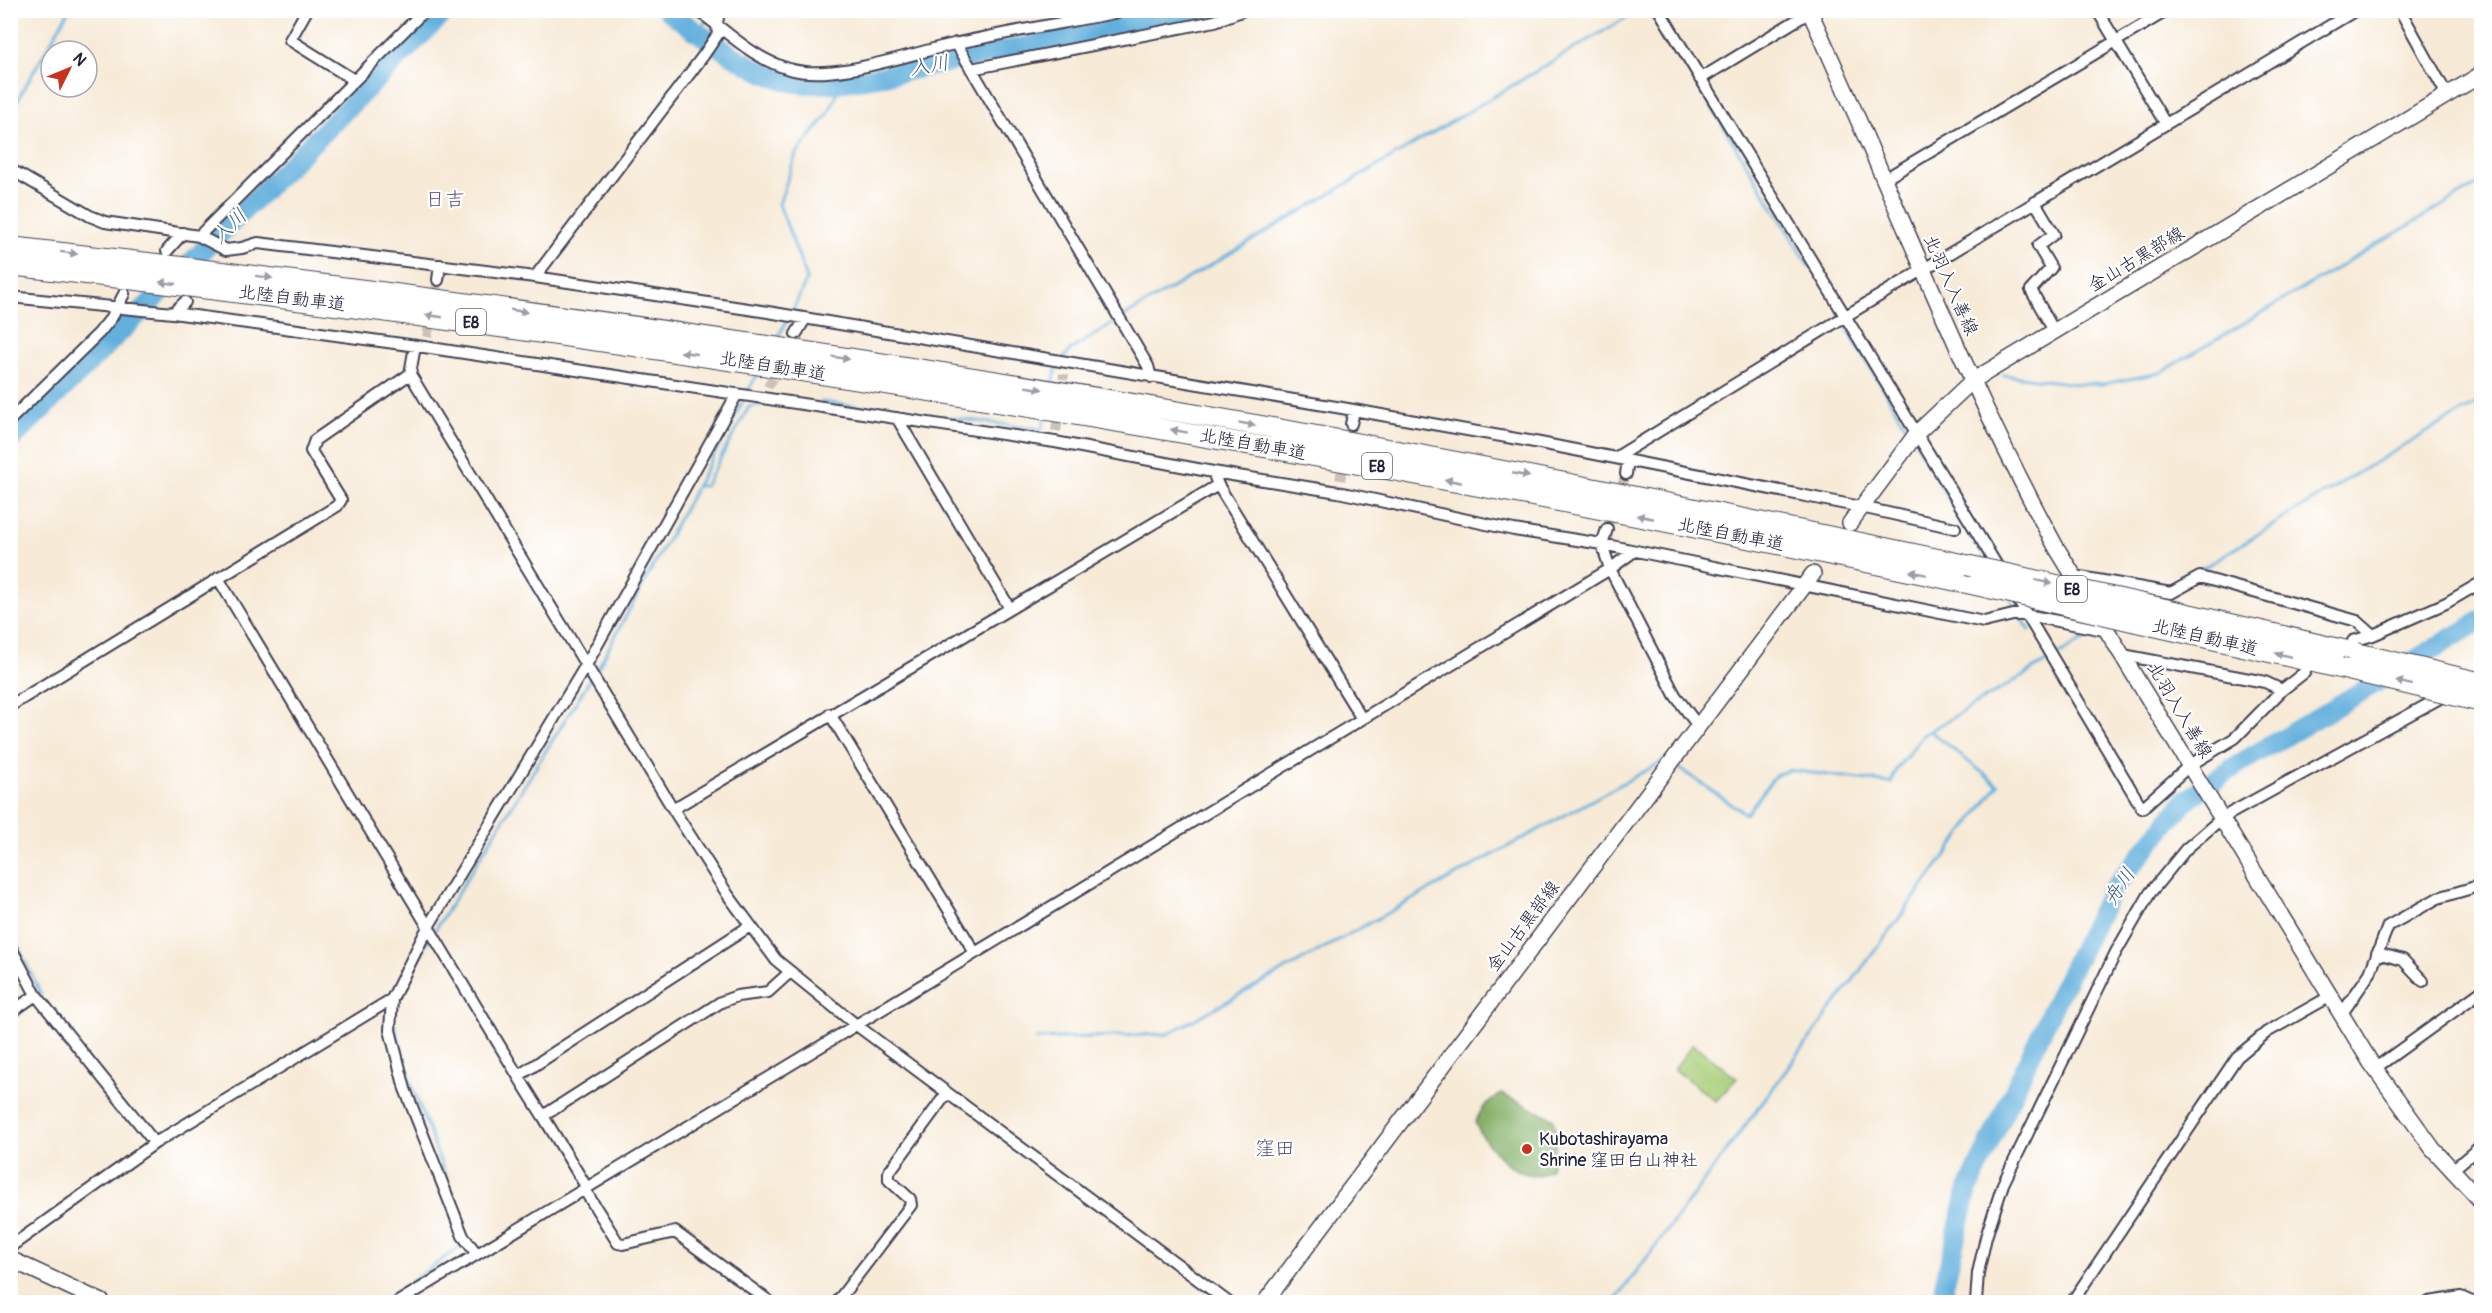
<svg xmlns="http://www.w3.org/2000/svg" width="2492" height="1313" font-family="Pangolin,'Klee One',sans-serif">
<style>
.green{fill:#a7cd78;stroke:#64785a;stroke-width:1.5}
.forest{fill:#85b068;stroke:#546952;stroke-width:1.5}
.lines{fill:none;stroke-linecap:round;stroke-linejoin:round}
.stream{stroke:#63b0dd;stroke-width:3}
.river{stroke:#63b0dd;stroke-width:20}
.street-tunnel{stroke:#ccc2b8;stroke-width:10;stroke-dasharray:10 5;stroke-linecap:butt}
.street-casing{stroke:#424052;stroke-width:14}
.secondary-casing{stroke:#424052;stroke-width:18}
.highway-casing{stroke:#424052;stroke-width:22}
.street{stroke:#fff;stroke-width:10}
.secondary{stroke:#fff;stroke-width:15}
.highway{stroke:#fff;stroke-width:20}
.highway-bridge-casing{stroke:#424052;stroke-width:22;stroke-linecap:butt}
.highway-bridge{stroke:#fff;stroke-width:20}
.oneway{fill:#9c9ca7}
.poi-dot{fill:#c8321e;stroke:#fff;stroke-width:2}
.labels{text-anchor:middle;stroke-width:4.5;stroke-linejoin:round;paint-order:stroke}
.shield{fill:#fff;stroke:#646476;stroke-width:1.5}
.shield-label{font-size:16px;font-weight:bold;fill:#22223b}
.street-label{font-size:18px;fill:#22223b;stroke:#fff}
.poi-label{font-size:18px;fill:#22223b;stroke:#fff;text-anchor:start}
.water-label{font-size:20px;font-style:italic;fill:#3c5b7c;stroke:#fff}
.neighbourhood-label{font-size:20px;fill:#5b537b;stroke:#fff}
</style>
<rect width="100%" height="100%" fill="#fff"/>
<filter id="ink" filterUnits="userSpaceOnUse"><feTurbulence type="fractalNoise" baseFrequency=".0167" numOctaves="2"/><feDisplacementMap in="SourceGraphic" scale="12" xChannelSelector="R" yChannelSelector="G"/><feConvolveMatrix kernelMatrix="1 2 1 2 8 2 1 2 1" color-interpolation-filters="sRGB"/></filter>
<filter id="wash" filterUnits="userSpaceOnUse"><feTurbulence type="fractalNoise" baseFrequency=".008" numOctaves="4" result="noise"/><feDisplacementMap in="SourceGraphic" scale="24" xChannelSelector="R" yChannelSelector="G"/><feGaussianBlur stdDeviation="1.35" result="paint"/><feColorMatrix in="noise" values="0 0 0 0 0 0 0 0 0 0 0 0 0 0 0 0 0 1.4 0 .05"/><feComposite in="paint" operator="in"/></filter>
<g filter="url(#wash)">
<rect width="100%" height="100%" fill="#f7ead7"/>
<path class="green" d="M1693,1044L1737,1078L1716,1101L1674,1069Z"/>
<path class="forest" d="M1501,1094L1553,1118L1557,1133L1551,1169C1547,1171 1542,1174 1538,1175C1512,1177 1485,1144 1475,1123C1482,1107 1486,1102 1501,1094Z"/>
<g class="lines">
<path class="stream" d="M1652,10L1809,266
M699,33L711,10
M10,113L69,10
M792,312L807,279L779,204L796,154L828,114L843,81
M1848,331L1910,433
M776,341L788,318
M1063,359L1070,350L1135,310L1639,10
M2003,375L2077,384H2103L2160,373L2482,182
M1053,383L1056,369L1059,364
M747,393L758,373
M821,402L1042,429L1045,416
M1916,444L1987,562
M696,486H705L749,407L767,403
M2177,584L2354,475L2482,400
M2011,601L2018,613
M2022,619L2030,630
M595,673L744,399
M1676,766L1746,814L1776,775L1789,770L1891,783L1896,770L1923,735L2097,632
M435,930L591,678
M10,931L41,994
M409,977L431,935
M396,1008L406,983
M10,1020L21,1012
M395,1026L411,1083L454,1199
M1036,1039L1168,1034L1665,760
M383,1302L464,1244
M1614,1302L1998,785L1930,731"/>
<path class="river" d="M667,10C699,34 758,78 797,83C843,88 908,70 954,61C1038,44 1123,27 1208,10
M10,441L447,10
M1945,1302L1944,1285L1968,1189L2063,986L2111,891L2185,801L2237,765L2482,620"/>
</g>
</g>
<g filter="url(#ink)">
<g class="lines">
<path class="street-tunnel" d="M427,337L438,280
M768,387L779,366
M1061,394L1064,374
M1056,431L1059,410
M1340,480L1351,424
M1607,529L1626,474"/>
<defs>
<path id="street" d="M307,10L290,40L354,80
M697,10C727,31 753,59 789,69C834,82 908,54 954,44C1012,31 1071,22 1129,10
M1659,10L2002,574
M2097,10L2165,123
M2400,10L2447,95
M956,43L1148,366L1151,377
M971,69L1215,21L1244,10
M1700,79L1810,12
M10,169L90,216L105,222L199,236L425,10
M1883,180L2168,10
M2035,202L2054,234L2038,246L2051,268L2031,290L2054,331
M199,236L226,250L242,248L258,243L535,277L768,312L1342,408L1540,443L1861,507L1955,528
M167,251L183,233
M535,277L703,56L718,34L717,24L719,10
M438,280L440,265
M10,297L173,313L424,347L1055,442L1213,472L1338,492L1514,530L1602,544L1984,622L2013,615H2026L2109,631
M173,313L185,302
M796,334L805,319
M415,346L410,374L673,809L728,895L776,960L855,1024L1228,1302
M897,418L1009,607
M10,420L99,333L112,317L124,294
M1351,424L1354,411
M1615,458L1844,317L2356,10
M1626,474L1628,460
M1218,485L1362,719
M1607,529L1602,544L1610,569L1675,695L1698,726
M2075,576L2171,593L2200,577L2357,621L2373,635L2353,641
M218,578L518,1076
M2015,595L2142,808L2190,765L2235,738L2282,690L2305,672
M2373,635L2446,603L2482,582
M2123,655L2265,682L2282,690
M10,706L337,506L341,500L311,451L315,440L410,374
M830,714L975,953
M673,809L1218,485L1213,472
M10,946L36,995L10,1013
M2377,953L2403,960L2423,981
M2341,1015L2370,973L2388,926L2438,898L2482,885
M2374,1069L2482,991
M543,1116L518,1076L750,926
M155,1143L392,999
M2451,1171L2482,1145
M587,1188L543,1116L721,1002L737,996L768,992L789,973
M584,1189L618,1243L623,1244L675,1232L770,1302
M10,1247L155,1143L36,995
M477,1254L463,1236L405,1089L390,1030L392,999L428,927L586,665L737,394
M398,1302L1610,569L1633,552
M837,1302L911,1205L910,1199L889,1180V1172L947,1093
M1976,1302L1978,1273L1986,1237L2003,1184L2116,952L2150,893L2186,849L2222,818L2447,694
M2072,1302L2237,1057L2267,1032L2329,997
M2429,1302L2461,1297L2472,1302"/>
<path id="secondary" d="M1809,10C1892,189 1961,374 2056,547L2371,1063L2433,1149L2482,1202
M1850,523L1917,433L1972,381L2482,74
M10,1259L102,1302
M1265,1302L1813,574"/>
<path id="highway" d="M10,247C410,292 808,348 1204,416C1459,460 1713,512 1966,565
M10,265C671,341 1326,447 1976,585
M2179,612L2356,653
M2154,626L2340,668"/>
</defs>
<use href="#street" class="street-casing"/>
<use href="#secondary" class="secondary-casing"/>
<use href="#highway" class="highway-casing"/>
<use href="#street" class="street"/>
<use href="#secondary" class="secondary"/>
<use href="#highway" class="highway"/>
<defs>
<path id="highway-bridge" d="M1966,565L2179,612
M1976,585L2154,626
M2356,653L2482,683
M2340,668L2482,702"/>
</defs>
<use href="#highway-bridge" class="highway-bridge-casing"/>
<use href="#highway-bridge" class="highway-bridge"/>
</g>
<defs><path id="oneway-solid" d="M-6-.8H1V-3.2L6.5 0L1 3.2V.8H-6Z" transform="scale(1.5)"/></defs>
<g class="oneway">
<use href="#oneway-solid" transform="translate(69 253) rotate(7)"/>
<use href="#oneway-solid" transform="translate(264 277) rotate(7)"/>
<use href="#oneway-solid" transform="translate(168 283) rotate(-174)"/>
<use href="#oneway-solid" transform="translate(519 311) rotate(8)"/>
<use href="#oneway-solid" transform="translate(434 316) rotate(-172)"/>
<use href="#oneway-solid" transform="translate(689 353) rotate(-172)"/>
<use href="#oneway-solid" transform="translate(841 358) rotate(9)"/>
<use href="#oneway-solid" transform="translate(1034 388) rotate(9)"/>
<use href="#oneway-solid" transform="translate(1247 424) rotate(10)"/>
<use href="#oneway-solid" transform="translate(1179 431) rotate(-170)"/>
<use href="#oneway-solid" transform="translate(1521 475) rotate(11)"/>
<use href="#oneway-solid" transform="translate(1453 481) rotate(-169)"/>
<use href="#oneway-solid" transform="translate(1645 517) rotate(-169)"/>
<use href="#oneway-solid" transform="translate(1918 573) rotate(-168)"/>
<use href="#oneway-solid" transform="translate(2044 582) rotate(12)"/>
<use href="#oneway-solid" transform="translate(2283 655) rotate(-167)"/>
<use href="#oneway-solid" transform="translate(2404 683) rotate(-166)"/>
</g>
</g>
<circle class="poi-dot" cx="1527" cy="1149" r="6"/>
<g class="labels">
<g class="shield">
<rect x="456" y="309" width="30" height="26" rx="4.5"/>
<rect x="1362" y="453" width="30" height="26" rx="4.5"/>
<rect x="2057" y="576" width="30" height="26" rx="4.5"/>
</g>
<g class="shield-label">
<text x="471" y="328">E8</text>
<text x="1377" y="472">E8</text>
<text x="2072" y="595">E8</text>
</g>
<g class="street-label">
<text transform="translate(2136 259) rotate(-31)" y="6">金山古黒部線</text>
<text transform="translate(1951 285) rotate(66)" y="6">北羽入入善線</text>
<text transform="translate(292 298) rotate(7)" y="6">北陸自動車道</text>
<text transform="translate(773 366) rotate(9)" y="6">北陸自動車道</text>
<text transform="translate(1253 444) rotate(10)" y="6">北陸自動車道</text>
<text transform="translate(1731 534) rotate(11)" y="6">北陸自動車道</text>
<text transform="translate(2205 637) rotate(13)" y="6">北陸自動車道</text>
<text transform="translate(2180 710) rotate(59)" y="6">北羽入入善線</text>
<text transform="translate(1523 926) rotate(-53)" y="6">金山古黒部線</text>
</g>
<g class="poi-label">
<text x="1539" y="1145">Kubotashirayama<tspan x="1539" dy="21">Shrine 窪田白山神社</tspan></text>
</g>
<g class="water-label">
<text transform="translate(929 65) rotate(-10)" y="7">入川</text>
<text transform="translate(229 226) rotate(-45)" y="7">入川</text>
<text transform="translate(2119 886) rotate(-56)" y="7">舟川</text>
</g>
<g class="neighbourhood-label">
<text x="445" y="206">日吉</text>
<text x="1275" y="1155">窪田</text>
</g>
</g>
<rect width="2492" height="1313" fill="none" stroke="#fff" stroke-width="36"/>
<g transform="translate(69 69) rotate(47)"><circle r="28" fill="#ffffff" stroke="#a7a7b1" stroke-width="1.5"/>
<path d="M0-4.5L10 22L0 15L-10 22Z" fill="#c8321e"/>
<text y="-9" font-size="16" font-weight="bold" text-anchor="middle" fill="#22223b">N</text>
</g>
</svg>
